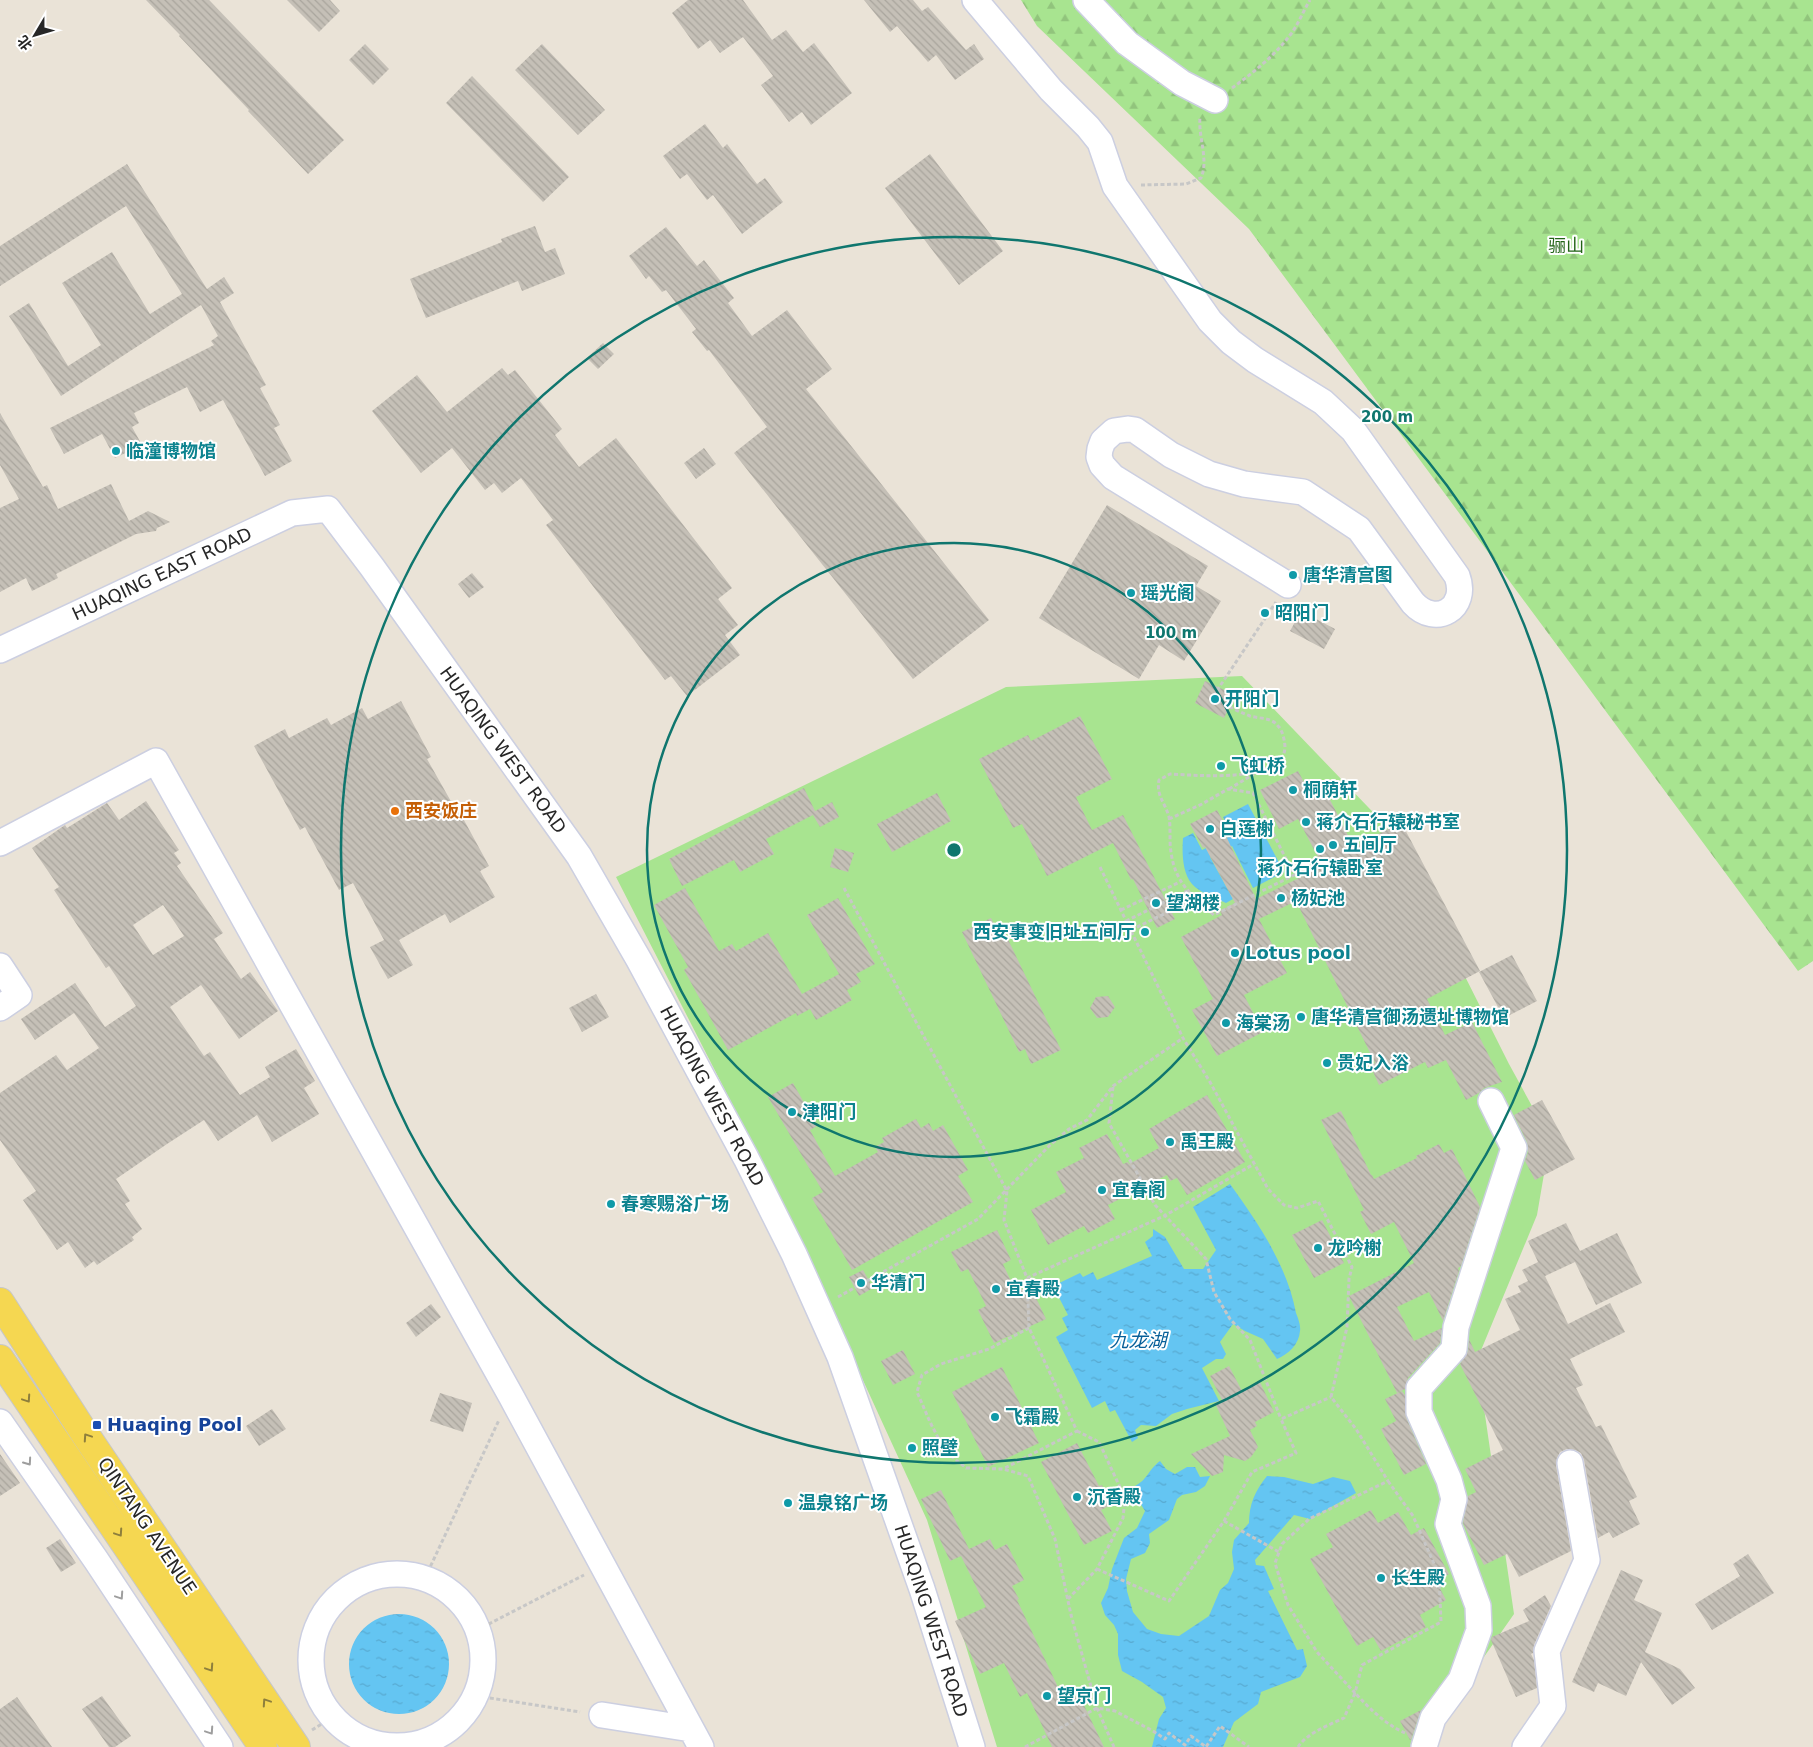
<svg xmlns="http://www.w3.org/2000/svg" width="1813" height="1747" font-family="'DejaVu Sans','Noto Sans SC',sans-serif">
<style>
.grass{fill:#a8e490}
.forest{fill:url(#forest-firs)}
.water{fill:url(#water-ripples)}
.building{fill:url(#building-back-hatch);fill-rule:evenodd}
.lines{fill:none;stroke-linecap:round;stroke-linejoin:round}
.minor-casing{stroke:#cccfe1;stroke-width:28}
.major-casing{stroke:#c7c7c7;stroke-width:30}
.path{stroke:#c7c7c7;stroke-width:3;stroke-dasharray:4 2.5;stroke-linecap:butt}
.minor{stroke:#fff;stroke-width:25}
.major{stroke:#f5d751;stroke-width:28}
.oneway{stroke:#8e7f3c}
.oneway2{stroke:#9e9e9e}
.ring{fill:none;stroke:#0f766e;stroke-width:2.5}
.culture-dot{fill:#0f9aa8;stroke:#fff;stroke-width:2}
.food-dot{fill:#e8710a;stroke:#fff;stroke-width:2}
.transit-dot{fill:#1a4fb4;stroke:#fff;stroke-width:2}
.labels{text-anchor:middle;stroke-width:4;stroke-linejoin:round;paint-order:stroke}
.park-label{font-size:18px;fill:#226416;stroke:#fff}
.culture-label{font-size:18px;font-weight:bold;fill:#0d838f;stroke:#fff;text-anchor:start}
.street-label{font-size:18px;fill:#272727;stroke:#fff}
.food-label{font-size:18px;font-weight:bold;fill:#c56008;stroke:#fff;text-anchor:start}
.transit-label{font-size:18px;font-weight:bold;fill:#164399;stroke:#fff;text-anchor:start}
.water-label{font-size:19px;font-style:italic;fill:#086099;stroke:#fff}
.centre{fill:#0f766e;stroke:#fff;stroke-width:2.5}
.ring-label{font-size:15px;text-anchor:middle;font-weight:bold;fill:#0f766e;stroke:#fff;stroke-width:4;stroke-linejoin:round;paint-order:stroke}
</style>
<defs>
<pattern id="forest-firs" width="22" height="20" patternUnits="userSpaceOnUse" patternTransform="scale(1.25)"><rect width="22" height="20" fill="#a8e490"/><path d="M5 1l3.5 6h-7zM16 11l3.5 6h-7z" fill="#91c47c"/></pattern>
<pattern id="water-ripples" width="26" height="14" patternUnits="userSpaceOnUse" patternTransform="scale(1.25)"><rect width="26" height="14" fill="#64c5f2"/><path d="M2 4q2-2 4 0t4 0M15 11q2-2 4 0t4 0" fill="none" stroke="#57a9d0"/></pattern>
<pattern id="building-back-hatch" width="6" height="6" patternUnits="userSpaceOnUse" patternTransform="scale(1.25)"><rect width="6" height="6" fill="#c5c0b7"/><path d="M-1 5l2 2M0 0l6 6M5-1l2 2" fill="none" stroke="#a9a59d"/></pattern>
</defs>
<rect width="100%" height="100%" fill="#eae3d7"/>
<path class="grass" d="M1242,676L1393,833L1509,1064L1550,1139L1537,1215L1477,1360L1514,1614L1421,1747H997L927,1520L774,1186L616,877L1006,687Z"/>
<path class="forest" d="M1021,0H1813V961L1798,971L1249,229L1037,26Z"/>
<path class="water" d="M1248,804L1284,872L1253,888L1232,846L1210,857L1233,899L1226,903C1215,898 1200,893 1192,884C1182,872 1182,852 1183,838L1193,833L1202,850L1232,835L1223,817Z
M1230,1184C1258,1223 1287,1265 1296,1313C1298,1318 1301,1326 1300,1331C1299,1345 1288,1354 1277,1359L1263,1339L1245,1331L1233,1324L1220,1342L1226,1354L1223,1359H1216L1202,1368L1219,1401L1187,1409L1172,1414L1156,1426L1141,1425L1135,1430L1138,1438L1132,1442L1115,1410L1110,1412L1105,1401L1092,1408L1056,1337L1068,1330L1062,1318L1068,1315L1053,1286L1080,1273L1083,1277L1093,1272L1097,1280L1152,1256L1145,1242L1153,1236V1229L1165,1237L1184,1269H1203L1216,1250L1193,1207Z
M1160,1461L1166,1469L1175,1474L1187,1467H1195L1200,1477L1210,1476L1205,1486L1196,1492L1182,1495L1177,1499L1169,1520L1149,1534L1150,1543L1145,1553L1131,1559L1126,1579L1127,1591L1133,1612L1147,1629L1161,1634L1179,1636L1209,1616L1220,1590L1228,1583L1234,1569L1232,1552L1234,1540L1249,1523C1249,1504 1255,1491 1267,1476L1284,1477L1313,1484L1333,1477L1350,1481L1356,1493L1310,1519L1294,1515L1255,1560L1256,1565L1264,1566L1274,1589L1268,1591L1297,1650L1303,1649L1307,1666L1300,1677L1261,1692L1258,1704L1234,1722L1223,1747H1152L1159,1719L1166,1708L1163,1697L1142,1682L1122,1671L1118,1655V1634L1114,1625L1105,1615L1101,1603L1108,1588L1112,1569L1124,1538L1137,1528L1145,1511L1137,1498L1133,1487C1148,1480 1147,1471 1160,1461Z
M349 1664a50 50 0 1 1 100 0a50 50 0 1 1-100 0Z"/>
<path class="building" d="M146,0H209L344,140L308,174L248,111L249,110L179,36L180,35Z
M287,0H330L340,11L319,32Z
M688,0H743L772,40L786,30L803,52L814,43L852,93L811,125L802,112L789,122L761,85L773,76L743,37L720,53L710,40L698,49L672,13Z
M864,0H913L922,11L928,7L966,50L974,44L984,59L955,80L936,55L928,62L897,26L890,32Z
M365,44L389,69L373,85L349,60Z
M542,44L605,110L578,135L515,70Z
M472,76L569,177L543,202L446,103Z
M705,124L723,148L727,144L757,184L765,178L783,202L742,234L713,195L707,200L687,174L680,179L663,156Z
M930,154L1003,251L959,285L885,188Z
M127,164L207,289L224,277L234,293L220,302L266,385L260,388L280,425L274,428L292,461L265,476L223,400L200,412L187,387L134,413L139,423L132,427L142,445L115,458L102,434L64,454L50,428L214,345L211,341L218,336L201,305L61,396L9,316L29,303L68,366L101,345L62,283L112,252L150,314L182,294L126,206L0,286V246Z
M535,226L545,252L555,248L565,274L522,291L518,281L426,318L410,279L502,242L501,239Z
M666,227L697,266L704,260L734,298L728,303L752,336L787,310L832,369L806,389L989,620L913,679L734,453L767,427L709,350L707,351L692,332L696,329L666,290L662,292L649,276L646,279L629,256Z
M603,343L614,354L598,369L587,358Z
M502,368L508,375L515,370L562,429L555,435L579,467L616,438L732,588L718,599L738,625L725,635L740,655L687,696L671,676L665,680L546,525L553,520L521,478L502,493L494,483L485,490L452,448L421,473L372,411L417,375L447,412Z
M0,413L43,487L47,485L58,509L111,484L129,521L148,511L170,522L157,528L156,531L136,534L56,574L58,578L32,591L26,578L0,592V508L19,499L0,465Z
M704,448L716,464L696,479L684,463Z
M1107,505L1208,566L1196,586L1221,601L1184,661L1159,645L1139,679L1039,618Z
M472,573L484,587L469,598L458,584Z
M1301,611L1335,629L1324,649L1290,631Z
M1205,681L1235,695L1224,718L1195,703Z
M401,701L431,757L427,759L457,812L459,811L489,866L480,871L495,897L450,923L445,914L399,940L413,965L388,979L370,947L384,940L353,883L339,890L305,827L300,830L254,746L285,729L289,738L327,718L331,725L362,708L368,719Z
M1080,716L1112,779L1076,797L1092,830L1123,815L1175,919L1157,928L1133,879L1131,880L1113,843L1047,876L1022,824L1013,828L979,759L1028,735L1031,741Z
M1298,771L1312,797L1325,790L1354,847L1401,822L1480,971L1427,999L1445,1035L1472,1022L1502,1082L1484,1088L1479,1093L1466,1100L1446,1060L1428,1068L1425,1062L1379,1085L1370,1065L1375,1063L1296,901L1259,919L1287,973L1244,995L1263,1032L1217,1056L1192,1010L1213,999L1181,937L1222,915L1220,911L1235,903L1205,847L1203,848L1190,824L1217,810L1230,834L1226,836L1256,899L1303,876L1301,871L1320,861L1298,819L1279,829L1260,790Z
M804,788L815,811L832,802L839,817L820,827L813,815L766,839L774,854L740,872L734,860L682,886L669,859Z
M937,793L951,821L892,852L877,824Z
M146,801L179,850L174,853L181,863L177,866L223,933L214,939L241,979L250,972L278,1011L239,1039L201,985L170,1007L204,1056L210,1052L240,1095L270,1077L265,1067L296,1049L315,1081L304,1088L319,1114L272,1142L257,1115L218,1141L204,1120L167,1144L116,1179L130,1201L125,1204L142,1229L132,1237L134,1240L97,1265L94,1261L85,1268L68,1242L57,1250L23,1200L36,1191L0,1140V1093L56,1055L67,1070L99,1048L74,1013L35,1040L21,1019L75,983L105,1027L136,1006L109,966L106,968L85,937L54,890L59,887L32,848L65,825L67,828L107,803L119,820ZM163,905L184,936L153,955L133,925Z
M835,848L854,853L848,872L830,867Z
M685,888L719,951L732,944L736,951L768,933L802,994L839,974L807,915L838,898L875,964L856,974L861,982L847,990L852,1000L816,1020L810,1009L797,1016L796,1013L728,1050L684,970L688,967L654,905Z
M991,918L998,932L1003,929L1061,1050L1031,1064L1025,1049L1019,1052L962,932Z
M1512,955L1537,1001L1504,1018L1479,972Z
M596,994L609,1017L582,1032L569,1008Z
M1108,996L1115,1007L1108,1017L1097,1018L1090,1008L1096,997Z
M793,1083L817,1126L810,1130L835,1176L878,1152L875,1147L884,1142L882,1138L916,1119L921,1128L929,1123L933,1131L943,1125L968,1170L958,1176L973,1202L852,1270L812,1198L823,1192L768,1097Z
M1207,1095L1245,1162L1187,1195L1177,1178L1170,1181L1167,1175L1108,1205L1115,1219L1088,1233L1084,1226L1048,1245L1031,1210L1066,1192L1056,1172L1084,1158L1079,1148L1107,1134L1123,1164L1128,1162L1129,1164L1159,1148L1149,1129Z
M1542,1100L1575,1159L1535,1180L1525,1161L1528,1152L1527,1142L1514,1115Z
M1341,1111L1371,1175H1372L1374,1179L1417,1158L1416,1156L1439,1144L1444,1153L1452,1149L1480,1207L1461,1266L1458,1268L1459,1271L1443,1321L1429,1292L1397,1307L1414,1341L1442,1328L1440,1343L1408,1378L1405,1389L1397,1393L1349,1296L1414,1263L1394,1222L1371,1234L1360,1212L1364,1210L1321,1120Z
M1322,1220L1344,1263L1314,1278L1292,1235Z
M1566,1223L1580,1251L1617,1233L1642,1283L1596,1305L1575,1262L1545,1276L1568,1324L1610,1303L1625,1332L1570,1359L1583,1385L1576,1388L1596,1427L1601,1425L1637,1497L1629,1501L1640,1524L1613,1538L1609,1532L1598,1538L1584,1460L1581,1453L1575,1450L1567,1449L1560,1452L1557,1458L1556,1465L1571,1551L1519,1577L1507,1554L1484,1565L1463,1523L1468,1496L1476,1492L1465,1469L1503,1450L1460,1364L1468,1351L1469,1339L1475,1352L1520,1330L1505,1299L1521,1292L1518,1286L1528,1281L1522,1270L1538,1262L1528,1241Z
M997,1230L1011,1260L1003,1264L1016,1292L1030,1285L1046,1319L994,1343L978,1310L986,1306L968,1269L961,1272L951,1252Z
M863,1270L873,1288L859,1296L849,1277Z
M431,1304L441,1317L416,1337L406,1323Z
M903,1350L915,1374L893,1385L881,1361Z
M1229,1366L1242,1391L1260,1382L1274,1412L1255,1422L1257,1426L1250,1430L1258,1447L1251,1457L1245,1461L1224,1455L1223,1472L1212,1476L1191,1454L1230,1436L1215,1403L1222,1400L1210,1376Z
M1002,1367L1039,1443L988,1467L952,1392Z
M1402,1391L1405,1395L1406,1417L1426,1464L1404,1475L1381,1429L1396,1421L1385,1399Z
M440,1393L472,1403L463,1432L430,1421Z
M272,1409L286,1429L259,1446L246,1426Z
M1077,1443L1099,1486L1102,1485L1111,1505L1101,1510L1112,1531L1084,1545L1041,1462Z
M0,1454L20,1483L0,1496Z
M941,1490L969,1549L990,1539L995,1550L1007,1544L1024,1580L1012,1586L1019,1599L1017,1600L1065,1702L1079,1695L1104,1747H1052L1027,1693L1020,1697L1004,1663L980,1674L955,1621L986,1607L961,1556L950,1561L921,1499Z
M1371,1510L1378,1523L1398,1512L1411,1535L1424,1528L1449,1574L1436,1581L1446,1600L1420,1615L1426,1627L1381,1651L1373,1637L1357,1646L1310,1559L1333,1547L1326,1534Z
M60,1539L76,1563L61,1572L46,1548Z
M1748,1554L1774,1593L1712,1630L1695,1604L1740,1576L1733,1564Z
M1621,1570L1643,1580L1634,1600L1662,1613L1645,1652L1680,1669L1695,1688L1672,1705L1641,1662L1626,1696L1598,1683L1594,1692L1572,1682Z
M1545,1595L1551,1606L1534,1645L1533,1653L1531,1654L1534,1660L1537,1688L1516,1697L1491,1640L1492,1637L1529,1621L1523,1610Z
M102,1696L131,1736L115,1747H109L82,1709Z
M17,1697L52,1747H0V1709Z
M1421,1710L1411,1740H1410L1400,1721Z"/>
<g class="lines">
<defs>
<path id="minor" d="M975,0L1051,90L1088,127L1100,142L1115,186L1210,321L1231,342L1255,360L1323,402L1353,430L1457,576C1469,608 1436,628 1413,603L1359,529L1303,492L1244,484L1209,474L1171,455L1135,430L1128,429L1114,431L1103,441L1100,449L1099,457L1102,465L1113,477L1288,585
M1086,0L1127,43L1182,83L1215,100
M0,650L292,513L328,509L372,567L579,856L639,960L746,1158L794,1254L840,1357L922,1589L972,1747
M0,843L156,761L511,1396L701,1747
M0,966L19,995L0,1008
M0,1422L96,1560L220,1747
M311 1660a86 86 0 1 1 172 0a86 86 0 1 1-172 0Z
M602,1715L691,1729
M1424,1747L1433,1718L1461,1680L1479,1630L1478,1606L1448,1524L1454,1499L1449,1480L1419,1412V1388L1454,1349L1456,1327L1514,1148L1491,1101
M1525,1747L1553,1706L1547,1651L1587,1560L1570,1463"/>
<path id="major" d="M0,1302L85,1434L296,1747
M0,1359L263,1747"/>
</defs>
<use href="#minor" class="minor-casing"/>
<use href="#major" class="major-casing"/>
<path class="path" d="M1232,88C1254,72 1277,54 1293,31C1299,22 1304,10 1310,0
M1141,185L1186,184L1201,178C1209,159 1198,137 1200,117
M1229,789L1254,774
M1169,819L1202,804L1228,789L1253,793L1294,875L1214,915C1192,896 1175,883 1171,852C1169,841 1171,828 1169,817C1165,802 1156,796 1159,780L1170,774C1196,775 1282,784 1285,748C1285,742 1283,731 1278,726C1271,717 1260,719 1250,716C1237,711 1224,704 1212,698L1276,602
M1100,867L1183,1038L1210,1082L1268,1189L1284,1205L1297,1208L1318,1201L1352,1267L1349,1279L1347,1327L1331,1397L1356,1429L1388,1481
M844,888L1007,1191L1004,1220L1027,1278L1029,1328L1077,1431L1003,1469
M1121,910L1180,882
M1126,921L1187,891
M1131,930L1195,899
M1113,1087L1109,1123L1155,1205L1206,1259L1214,1292L1230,1319L1250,1340L1281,1419
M1027,1278L1164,1216L1254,1164
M838,1297L978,1219L1050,1145L1069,1129L1087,1120L1113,1086L1183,1038
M1029,1328L989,1349L941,1364L922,1375L917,1392L930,1422L945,1451L966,1468L1003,1469L1028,1476L1055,1539L1071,1615L1097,1708L1114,1747
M1388,1481L1413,1516L1439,1575L1441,1622L1362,1665L1355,1693L1317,1652L1288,1605L1275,1563L1282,1544L1309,1519Z
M1224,1521L1279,1552
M1097,1569L1169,1601L1224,1521L1252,1472L1296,1453L1281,1419L1331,1397
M425,1578L499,1420
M1068,1599L1097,1569L1123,1518L1125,1498L1099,1442L1077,1431
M477,1630L584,1575
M477,1696L580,1712
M312,1730L333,1717
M1025,1747L1097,1708L1115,1711L1153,1731L1165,1739L1169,1733L1185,1745L1191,1736L1206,1747L1220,1726L1249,1747
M1298,1747C1307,1733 1329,1725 1344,1718L1355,1693C1370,1709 1385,1724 1405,1733"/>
<use href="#minor" class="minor"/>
<use href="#major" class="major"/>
</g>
<defs><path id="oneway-chevron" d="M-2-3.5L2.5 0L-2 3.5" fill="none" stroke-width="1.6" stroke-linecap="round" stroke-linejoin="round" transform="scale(1.25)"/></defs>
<g class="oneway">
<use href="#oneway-chevron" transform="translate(27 1399) rotate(56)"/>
<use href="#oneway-chevron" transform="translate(87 1437) rotate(-124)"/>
<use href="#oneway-chevron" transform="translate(119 1533) rotate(56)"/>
<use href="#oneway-chevron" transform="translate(210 1668) rotate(56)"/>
<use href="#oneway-chevron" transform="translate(266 1702) rotate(-124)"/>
</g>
<g class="oneway2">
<use href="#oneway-chevron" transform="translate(28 1462) rotate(55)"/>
<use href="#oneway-chevron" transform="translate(120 1596) rotate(56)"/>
<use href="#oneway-chevron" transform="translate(210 1731) rotate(56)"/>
</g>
<g class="ring">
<circle cx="954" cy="850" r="307"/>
<circle cx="954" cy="850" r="613"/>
</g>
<g class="culture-dot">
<circle cx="116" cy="451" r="5"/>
<circle cx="1293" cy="575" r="5"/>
<circle cx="1131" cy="593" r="5"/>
<circle cx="1265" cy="613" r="5"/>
<circle cx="1215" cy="699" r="5"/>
<circle cx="1221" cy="766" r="5"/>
<circle cx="1293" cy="790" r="5"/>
<circle cx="1306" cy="822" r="5"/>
<circle cx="1210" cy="829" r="5"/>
<circle cx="1333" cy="845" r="5"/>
<circle cx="1320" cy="849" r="5"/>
<circle cx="1281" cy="898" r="5"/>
<circle cx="1156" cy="903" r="5"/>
<circle cx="1145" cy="932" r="5"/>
<circle cx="1235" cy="953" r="5"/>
<circle cx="1301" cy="1017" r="5"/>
<circle cx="1226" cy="1023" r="5"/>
<circle cx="1327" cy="1063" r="5"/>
<circle cx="792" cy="1112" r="5"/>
<circle cx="1170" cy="1142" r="5"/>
<circle cx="1102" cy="1190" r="5"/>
<circle cx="611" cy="1204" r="5"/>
<circle cx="1318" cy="1248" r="5"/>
<circle cx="861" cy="1283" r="5"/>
<circle cx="996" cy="1289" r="5"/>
<circle cx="995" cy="1417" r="5"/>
<circle cx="912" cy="1448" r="5"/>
<circle cx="1077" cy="1497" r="5"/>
<circle cx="788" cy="1503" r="5"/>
<circle cx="1381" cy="1578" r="5"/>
<circle cx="1047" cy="1696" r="5"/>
</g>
<circle class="food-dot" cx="395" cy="811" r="5"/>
<rect class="transit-dot" x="92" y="1420" width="10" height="10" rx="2.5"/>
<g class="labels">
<g class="park-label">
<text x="1566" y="252">骊山</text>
</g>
<g class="culture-label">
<text x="126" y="457">临潼博物馆</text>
<text x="1303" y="581">唐华清宫图</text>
<text x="1141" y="599">瑶光阁</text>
<text x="1275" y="619">昭阳门</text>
<text x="1225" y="705">开阳门</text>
<text x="1231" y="772">飞虹桥</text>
<text x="1303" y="796">桐荫轩</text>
<text x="1316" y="828">蒋介石行辕秘书室</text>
<text x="1220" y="835">白莲榭</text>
<text x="1343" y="851">五间厅</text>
<text x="1320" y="874" text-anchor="middle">蒋介石行辕卧室</text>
<text x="1291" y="904">杨妃池</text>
<text x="1166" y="909">望湖楼</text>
<text x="1135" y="938" text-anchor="end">西安事变旧址五间厅</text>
<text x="1245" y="959">Lotus pool</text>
<text x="1311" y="1023">唐华清宫御汤遗址博物馆</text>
<text x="1236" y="1029">海棠汤</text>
<text x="1337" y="1069">贵妃入浴</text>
<text x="802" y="1118">津阳门</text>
<text x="1180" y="1148">禹王殿</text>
<text x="1112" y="1196">宜春阁</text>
<text x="621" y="1210">春寒赐浴广场</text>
<text x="1328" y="1254">龙吟榭</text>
<text x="871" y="1289">华清门</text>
<text x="1006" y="1295">宜春殿</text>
<text x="1005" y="1423">飞霜殿</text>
<text x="922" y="1454">照壁</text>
<text x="1087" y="1503">沉香殿</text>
<text x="798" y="1509">温泉铭广场</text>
<text x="1391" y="1584">长生殿</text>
<text x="1057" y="1702">望京门</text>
</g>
<g class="street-label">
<text transform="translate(162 574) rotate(-25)" y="6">HUAQING EAST ROAD</text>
<text transform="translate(503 750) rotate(54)" y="6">HUAQING WEST ROAD</text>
<text transform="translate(712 1096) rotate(62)" y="6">HUAQING WEST ROAD</text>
<text transform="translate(147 1526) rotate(56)" y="6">QINTANG AVENUE</text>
<text transform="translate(931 1621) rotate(72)" y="6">HUAQING WEST ROAD</text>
</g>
<g class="food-label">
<text x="405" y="817">西安饭庄</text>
</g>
<g class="transit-label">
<text x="107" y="1431">Huaqing Pool</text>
</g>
<g class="water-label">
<text x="1138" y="1347">九龙湖</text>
</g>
</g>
<circle cx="954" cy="850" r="8" class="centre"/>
<g class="ring-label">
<text x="1387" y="422">200 m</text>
<text x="1171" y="638">100 m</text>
</g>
<g transform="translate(35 35) rotate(232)" stroke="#ffffff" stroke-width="4" paint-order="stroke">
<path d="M0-4L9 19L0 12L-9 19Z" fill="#272727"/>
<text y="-8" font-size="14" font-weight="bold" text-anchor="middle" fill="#272727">北</text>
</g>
</svg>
